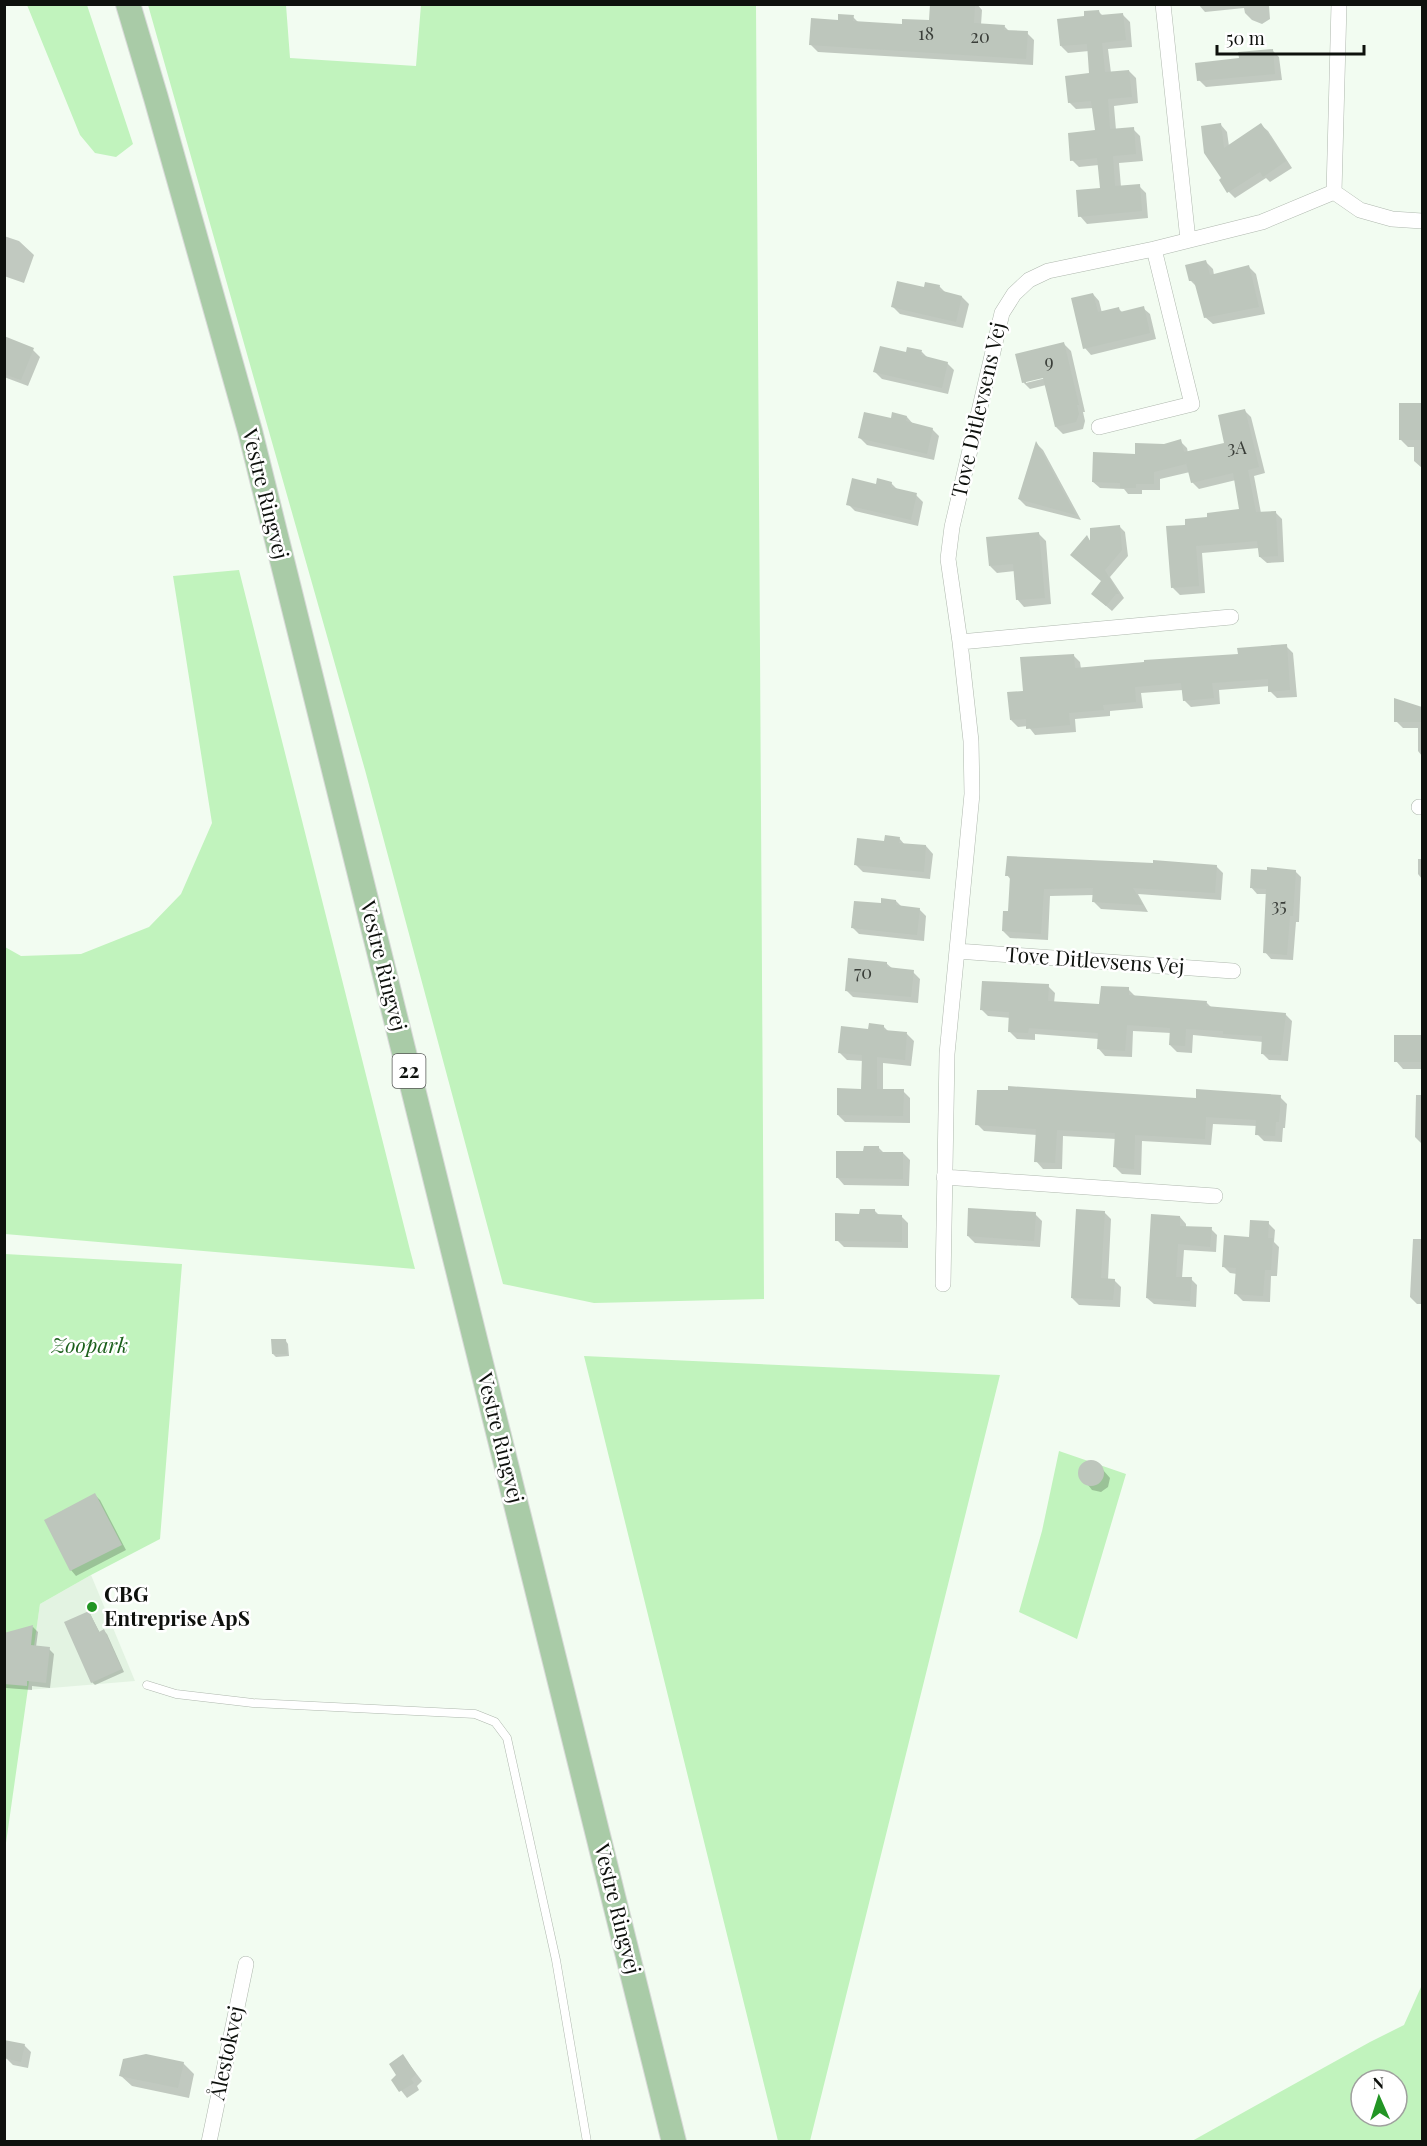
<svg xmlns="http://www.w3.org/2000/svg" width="1427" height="2146" font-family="'Playfair Display',serif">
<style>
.built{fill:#e3f3e2}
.green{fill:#c1f3bd;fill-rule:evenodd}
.shadow{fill:#0003;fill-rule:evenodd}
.building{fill:#bdc6bc}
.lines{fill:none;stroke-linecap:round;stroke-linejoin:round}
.service-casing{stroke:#afb8ae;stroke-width:9}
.minor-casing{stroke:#afb8ae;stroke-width:16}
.primary-casing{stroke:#d8d9d8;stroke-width:26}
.service{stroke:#fff;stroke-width:8}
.minor{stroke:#fff;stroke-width:15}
.primary{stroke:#a9cba7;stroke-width:24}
.poi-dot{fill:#229524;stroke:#fff;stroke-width:2}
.labels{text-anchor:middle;stroke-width:5;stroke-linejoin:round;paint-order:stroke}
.number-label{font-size:18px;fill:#3a3e39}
.shield{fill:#fff;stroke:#565856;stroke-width:1.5}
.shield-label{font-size:20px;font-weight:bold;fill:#0e110d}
.street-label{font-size:21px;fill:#0e110d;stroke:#fff}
.park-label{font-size:21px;font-style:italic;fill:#1c601c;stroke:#fff}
.poi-label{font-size:21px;font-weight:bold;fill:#0e110d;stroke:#fff;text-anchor:start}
</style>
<rect width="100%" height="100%" fill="#f2fcf1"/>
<path class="built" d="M91,1575L135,1681L27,1690L40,1604Z"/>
<path class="green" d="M27,5H87L133,144L116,157L95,153L80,135Z
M148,5H286L290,58L416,66L421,5H756L764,1299L594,1303L503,1284L365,770Z
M239,570L410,1250L415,1269L5,1234V947L21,956L81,954L149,927L181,894L212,823L173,576Z
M5,1254L182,1264L160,1539L91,1575L40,1604L5,1850Z
M584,1356L1000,1375L810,2141H778Z
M1059,1451L1126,1474L1077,1639L1019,1612L1042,1531Z
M1421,1987L1422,2141H1192L1370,2042L1404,2025ZM1361,2080H1397V2116H1361Z"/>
<path class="shadow" d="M932,4H977L982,10L981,25L1004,26L1010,32L1027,33L1034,40L1033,65L818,52L811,45L839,21L853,17L859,23L903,26L931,22Z
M1198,4H1272V5L1269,6L1270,19L1262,24L1252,20L1245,13L1244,8L1205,12Z
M1099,12L1103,16L1123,15L1130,22L1132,47L1108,49L1111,73L1129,71L1136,78L1138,103L1114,106L1116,130L1133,129L1140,136L1143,161L1119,163L1121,187L1139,186L1146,193L1148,218L1087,224L1080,216L1101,189L1099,165L1079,167L1072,160L1097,132L1094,108L1076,109L1069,102L1091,75L1089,51L1068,53L1061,46L1086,18Z
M1272,50L1279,57L1282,80L1206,87L1199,80L1240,59Z
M1221,125L1227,132L1229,146L1261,125L1268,131L1292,168L1270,182L1266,178L1235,198L1229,192L1223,179Z
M4,236L19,241L34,255L24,283L4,276Z
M1206,262L1213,269L1214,275L1249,267L1256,274L1265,314L1213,324L1205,317L1197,287L1191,281Z
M939,286L947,294L962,297L969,304L963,328L900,314L893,307L925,289Z
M1093,294L1099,301L1102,313L1118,308L1123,313L1143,308L1150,314L1156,339L1091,355L1085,348Z
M5,338L33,350L40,357L28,386L4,377Z
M1064,344L1071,351L1085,412H1083L1085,421L1083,429L1063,434L1056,427L1046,385L1030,389L1023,382ZM1050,374V377L1026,383V380Z
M922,352L929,359L947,363L954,370L948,394L882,379L875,372L907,354Z
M1400,404H1422V468L1414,461V447H1408L1401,440Z
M1245,411L1251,417L1265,473L1254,476L1261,513L1275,512L1282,519L1284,562L1267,563L1260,557L1259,548L1202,553L1205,593L1180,595L1173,588L1187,526L1208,518L1241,511L1236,480L1199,489L1192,482L1190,472L1160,479V490H1142V494H1128L1124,489L1100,488L1093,482L1136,455L1164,445L1180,441L1187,448L1188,453L1226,444Z
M907,417L914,425L932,429L939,436L934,460L867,445L860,438L892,420Z
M1037,444L1043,450L1081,520L1026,506L1019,499Z
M891,483L898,490L916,495L923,502L918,526L855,511L848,504L877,486Z
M1119,526L1125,532L1128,556L1110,577L1124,598L1112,611L1098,599L1103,581L1087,537L1091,542Z
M1039,534L1046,541L1051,604L1024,607L1017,599L1015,571L997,573L990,566Z
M1421,541H1422V570L1421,568Z
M1286,646L1293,653L1297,697L1277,698L1270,691V686L1219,690L1220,704L1191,707L1184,700L1183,690L1141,693L1143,708L1110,711V716L1075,719L1076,732L1035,735L1028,726L1018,727L1011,720L1025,692L1073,655L1080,662L1081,669L1239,655Z
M1396,700L1422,709V756L1418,751V728H1403L1396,721Z
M899,838L905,845L926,846L933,854L930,879L863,872L856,865L886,843Z
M1418,859H1422V879L1418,874Z
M1216,866L1223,873L1221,900L1138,894L1148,912L1101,909L1094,902V895L1050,896L1048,940L1010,938L1003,931L1009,912L1011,880L1007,875Z
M1295,871L1301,877L1299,922H1296L1293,960L1271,959L1265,952L1267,894H1257L1251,887Z
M896,901L902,907L919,909L926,916L924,941L859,934L852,927L882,905Z
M886,963L893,969L913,972L920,979L918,1003L853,997L846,990Z
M1048,986L1055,993L1054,1003L1101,1006L1128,989L1135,996L1206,1002L1212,1008L1285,1014L1292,1021L1288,1061L1269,1060L1262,1053L1263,1042L1193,1035L1192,1053L1177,1052L1170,1045L1171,1033L1133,1031L1132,1057L1105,1056L1098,1048L1099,1039L1035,1034V1040L1017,1039L1010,1032L1011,1018L988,1016L981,1009Z
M883,1026L889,1032L907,1034L914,1041L911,1066L883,1063V1091H903L910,1098V1123L845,1122L838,1115L863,1090V1061L847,1060L840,1053L870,1030Z
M1396,1036L1422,1037V1069H1403L1396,1061Z
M1416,1095H1422V1144L1415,1137Z
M1280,1097L1287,1104L1285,1128H1283L1282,1142L1264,1141L1257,1134V1126L1213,1124L1211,1145L1142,1141L1141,1175L1122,1174L1115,1167L1116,1139L1063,1136L1062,1169H1043L1036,1161L1037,1135L984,1131L977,1124L1197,1099Z
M878,1147L884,1153H903L910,1160L909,1186L844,1185L837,1177L865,1153Z
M874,1210L880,1216H901L908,1223V1248L844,1247L837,1240L861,1215Z
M1104,1212L1111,1219L1108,1280H1114L1121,1287L1120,1307L1079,1305L1072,1298Z
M1035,1214L1042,1221L1040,1247L975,1243L968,1236Z
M1180,1217L1186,1224V1228L1211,1229L1217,1235L1216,1252L1184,1250L1182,1278L1191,1279L1197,1285L1196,1307L1154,1304L1147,1298Z
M1268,1223L1275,1230L1274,1242L1279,1247L1277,1276H1271L1270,1302L1243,1301L1236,1294L1237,1274L1230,1273L1223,1266Z
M1413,1239H1422V1304H1417L1410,1297Z
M285,1340L288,1344L289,1356L276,1357L273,1354Z
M1089,1461L1097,1463L1110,1478L1108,1487L1101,1492L1092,1490L1080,1475L1081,1466Z
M95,1495L100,1500L126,1550L76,1576L71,1570L46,1520Z
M89,1612L100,1633L104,1631L107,1634L124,1672L95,1685L92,1682Z
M33,1627L38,1632L36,1647L49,1649L54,1654L50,1688L32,1686V1690L6,1688L4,1635Z
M24,2045L31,2052L28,2068L13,2065L6,2058Z
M403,2056L422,2081L417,2086L419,2090L407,2098L393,2080L398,2076Z
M183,2063L194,2074L189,2098L132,2086L121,2076Z"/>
<path class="building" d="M930,4H975L974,23L1005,25L1004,30L1028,31L1026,59L809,45L811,18L838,20V14L854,15L853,21L902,24V19L929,20Z
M1099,10L1100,15L1123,13L1126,40L1102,43L1105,72L1129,70L1132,97L1108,99L1110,129L1134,127L1136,154L1113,156L1115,186L1140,184L1142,211L1078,217L1076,190L1100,188L1097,158L1070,161L1068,133L1095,130L1091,101L1068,103L1065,76L1089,73L1087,44L1060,46L1057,19L1084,16V11Z
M1273,49L1275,74L1197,81L1195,63L1239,58L1238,52Z
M1221,123L1224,148L1261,123L1286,161L1263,177L1260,172L1227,193L1219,180L1221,178L1204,153L1201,126Z
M1206,260L1210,275L1249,265L1259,307L1204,318L1194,281H1189L1185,265Z
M897,281L924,287L925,282L940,285L939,290L962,296L956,322L891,307Z
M1093,293L1098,312L1119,307L1120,312L1144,306L1150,333L1083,349L1071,298Z
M4,336L34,348L21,380L4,374Z
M1064,342L1079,405H1077L1079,414L1076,422L1055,427L1043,378L1022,383L1015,354Z
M880,346L906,352L907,347L922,350L921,355L948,362L942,388L873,372Z
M1399,403H1422V440H1399Z
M1245,409L1259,467L1248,470L1256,512L1276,511L1278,556L1259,557L1257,541L1196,546L1199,586L1171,588L1166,526L1185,525V519L1207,517V513L1239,509L1233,473L1191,483L1185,459L1186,464L1154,472V484H1136V488H1120V483L1092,482L1093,452L1135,454V443L1164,444L1181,439L1184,452L1224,443L1218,415Z
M864,412L891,418L892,412L907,416L906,421L933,428L927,454L858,438Z
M1036,441L1057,480L1076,515L1018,499Z
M852,478L876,484L877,478L892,482L891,487L917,493L911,520L846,505Z
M1120,525L1122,550L1105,570L1119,594H1116L1106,606L1091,594L1101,581L1070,555L1087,535L1090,541V528Z
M1039,532L1045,598L1016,600L1013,564L989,566L986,537Z
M1287,644L1290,690L1268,692V679L1212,683L1214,698L1183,701L1181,683L1135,687L1136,702L1103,705L1104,710L1069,713L1070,725L1026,729V719L1010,720L1007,692L1023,691L1020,657L1074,654L1075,668L1144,662V660L1238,654L1237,648Z
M1394,698L1422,707V722H1394Z
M885,835L900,837L899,843L926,845L924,872L854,865L857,838L884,841Z
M1007,856L1153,863V860L1217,865L1215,893L1133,888L1143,905L1092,902L1093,888L1044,889L1041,934L1002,931L1003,911H1008L1010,876H1005Z
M1267,867L1296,870L1293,916H1290L1287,955L1263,953L1266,889L1250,888L1251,869L1267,870Z
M881,898L896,900V905L920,908L917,935L851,928L854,901L881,903Z
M848,958L887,962V967L914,970L911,997L845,991Z
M982,981L1049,984L1048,1001L1099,1004L1101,986L1129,987V995L1207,1001L1206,1006L1286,1013L1281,1055L1261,1054L1262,1036L1223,1034V1031L1186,1029L1185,1046L1169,1045L1170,1028L1127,1025L1125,1051L1097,1049L1098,1033L1029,1028L1028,1033L1008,1032L1009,1012L980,1010Z
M869,1023L884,1025V1030L907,1032L905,1060L877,1057V1089H904L903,1116L837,1115V1088L861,1089L862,1055L838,1053L841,1026L868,1029Z
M1394,1035H1422V1062H1394Z
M1008,1086L1196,1098V1089L1281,1095L1279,1122H1276L1275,1136L1255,1135L1256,1120L1206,1117L1205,1139L1135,1135L1134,1169L1113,1167L1115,1133L1057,1130L1055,1163L1034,1162L1036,1129L975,1125L977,1090H1008Z
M864,1146H879V1152H903V1179L836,1178V1151H863Z
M968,1208L1036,1212L1034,1241L967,1236Z
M860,1209H875V1214L902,1215V1242L835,1241V1213L859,1214Z
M1076,1209L1105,1211L1101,1278L1115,1279L1113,1300L1071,1298Z
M1151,1214L1180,1216V1226L1212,1227L1210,1247L1178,1244L1176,1277H1192L1190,1301L1146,1298Z
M1250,1220L1269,1221L1268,1238H1273L1271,1270H1265L1263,1296L1234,1294L1236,1268L1222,1267L1224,1235L1249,1237Z
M271,1339H286L287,1354H272Z
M1078 1473a13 13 0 1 1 26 0a13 13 0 1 1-26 0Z
M95,1493L122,1545L70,1571L44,1520Z
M89,1611L99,1632L104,1629L122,1669L91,1683L64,1622Z
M33,1625L31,1645L50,1647L46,1683L27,1681V1686L4,1684V1633Z
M4,2040L25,2044L21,2062L4,2058Z
M146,2054L184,2062L178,2088L119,2076L123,2059Z
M403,2054L416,2074L411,2079L414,2083L399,2092L391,2080L396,2075L389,2064Z"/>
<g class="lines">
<defs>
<path id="service" d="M147,1685L176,1694L253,1703L475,1714L495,1722L507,1738L556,1960L587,2142"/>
<path id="minor" d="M1163,4L1188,240
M1339,4L1334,192L1360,210L1392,219L1422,221
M1099,427L1192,404L1154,249
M960,642L1231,617
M1419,807H1422
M957,951L1233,971
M944,1177L1215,1196
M943,1284L947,1054L972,794L971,741L960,642L948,559L952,527L1002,313L1014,294L1029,280L1048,271L1154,249L1262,222L1334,192
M209,2142L246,1964"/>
<path id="primary" d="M128,4L156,98L250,431L674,2142"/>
</defs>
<use href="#service" class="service-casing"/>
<use href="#minor" class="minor-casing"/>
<use href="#primary" class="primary-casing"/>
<use href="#service" class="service"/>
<use href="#minor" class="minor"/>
<use href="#primary" class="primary"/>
</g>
<circle class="poi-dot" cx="92" cy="1607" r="6"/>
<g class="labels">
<g class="number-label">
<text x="926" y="40">18</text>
<text x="980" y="43">20</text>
<text x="1049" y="368">9</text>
<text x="1237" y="454">3A</text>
<text x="1279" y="912">35</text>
<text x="863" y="979">70</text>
</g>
<rect class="shield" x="392.5" y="1054" width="33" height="34" rx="4.5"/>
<g class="shield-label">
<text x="409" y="1078">22</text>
</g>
<g class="street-label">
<text transform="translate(979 410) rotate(-77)" y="7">Tove Ditlevsens Vej</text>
<text transform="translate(265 494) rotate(76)" y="7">Vestre Ringvej</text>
<text transform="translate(1095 961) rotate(4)" y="7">Tove Ditlevsens Vej</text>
<text transform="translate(383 966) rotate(76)" y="7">Vestre Ringvej</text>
<text transform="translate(500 1438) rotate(76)" y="7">Vestre Ringvej</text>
<text transform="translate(617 1909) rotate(76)" y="7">Vestre Ringvej</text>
<text transform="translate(227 2053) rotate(-78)" y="7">Ålestokvej</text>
</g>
<g class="park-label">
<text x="90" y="1353">Zoopark</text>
</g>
<g class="poi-label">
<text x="104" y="1602">CBG<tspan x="104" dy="24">Entreprise ApS</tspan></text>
</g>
</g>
<rect width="1427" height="2146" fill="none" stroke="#0e110d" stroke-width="12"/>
<g transform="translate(1379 2098) rotate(357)"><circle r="28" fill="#ffffff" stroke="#9fa09e" stroke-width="1.5"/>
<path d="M0-4.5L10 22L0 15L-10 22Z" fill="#229524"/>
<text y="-9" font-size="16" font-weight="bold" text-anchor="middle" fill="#0e110d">N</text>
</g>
<path d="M1217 45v9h147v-9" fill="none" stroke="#0e110d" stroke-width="3"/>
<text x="1226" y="45" font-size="18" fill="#0e110d" stroke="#ffffff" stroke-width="4.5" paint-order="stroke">50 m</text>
</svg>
